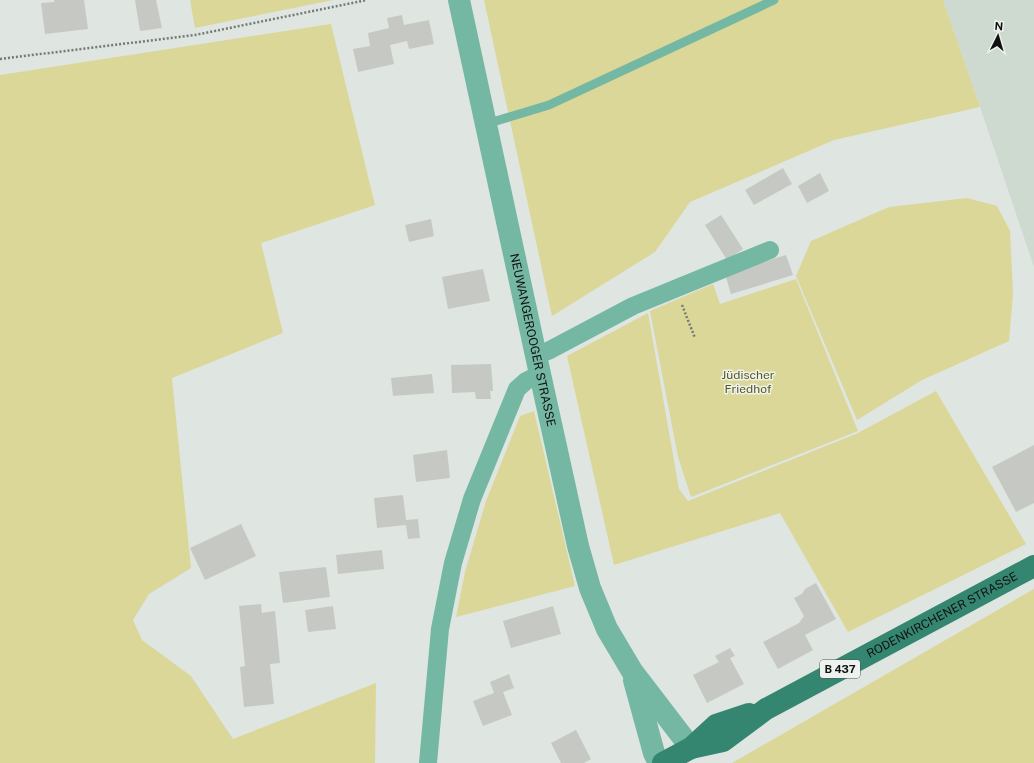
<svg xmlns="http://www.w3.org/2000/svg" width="1034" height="763" font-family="'Public Sans',sans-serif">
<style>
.built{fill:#ced9d0}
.green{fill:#dbd799}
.building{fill:#c6c9c3}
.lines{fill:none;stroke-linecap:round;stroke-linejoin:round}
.path{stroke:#757976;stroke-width:2.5;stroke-dasharray:2 2;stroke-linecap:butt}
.service{stroke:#74b8a3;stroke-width:9}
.minor{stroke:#74b8a3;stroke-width:18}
.tertiary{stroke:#74b8a3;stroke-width:22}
.primary{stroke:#358671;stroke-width:22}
.labels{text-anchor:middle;stroke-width:3;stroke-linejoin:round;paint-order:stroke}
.shield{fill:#edf2ee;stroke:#525553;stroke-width:1}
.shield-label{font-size:11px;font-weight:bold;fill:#101211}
.street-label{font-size:12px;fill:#101211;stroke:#edf2ee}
.park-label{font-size:12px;fill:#5c5819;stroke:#edf2ee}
</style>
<rect width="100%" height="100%" fill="#dfe5e0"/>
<path class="built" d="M943,0H1034V267L980,107Z"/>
<path class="green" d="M190,0H333L195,28Z
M484,0H943L980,107L834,140L690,202L655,252L552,316Z
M331,24L375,205L261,243L283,333L172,378L191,568L149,594L133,620L142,640L191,676L233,739L376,683L375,763H0V75Z
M967,198L997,206L1010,231L1013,293L1009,341L922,380L857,420L796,276L811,241L889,207Z
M796,279L858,431L691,497L678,457L650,311L713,284L720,304Z
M648,313L679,489L688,501L856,434L936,391L1026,544L848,632L780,513L614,565L567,356Z
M534,411L575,586L456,617L465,572L486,501L520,416Z
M1034,589V763H732Z"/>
<path class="building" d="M54,0H84L88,29L45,34L41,3L54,2Z
M135,0H156L162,28L140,31Z
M402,15L404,25L429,20L434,44L409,49L407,41L390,45L394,64L358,72L353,49L370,46L368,33L389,28L387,18Z
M783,168L792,184L754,205L745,190Z
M820,173L829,191L807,203L798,186Z
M721,215L743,249L727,260L705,225Z
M431,219L434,236L409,242L405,225Z
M786,255L793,275L731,294L725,274Z
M483,269L490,301L448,309L442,277Z
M491,364L493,391H490L491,399H476L475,392L452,393L451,365Z
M432,374L434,393L393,396L391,378Z
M1034,445V503L1016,512L992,467Z
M447,450L450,478L416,482L413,455Z
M403,495L406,520L418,519L420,538L408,539L406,525L377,528L374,498Z
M241,524L256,556L205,580L190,548Z
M382,550L384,569L338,574L336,555Z
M326,567L330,597L283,603L279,572Z
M816,583L836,619L805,635L813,650L778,669L763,642L799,623L804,616L794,598L802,594L805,589Z
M261,604L262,613L275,611L280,663L270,664L274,704L244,707L240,667L245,666L239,606Z
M333,606L336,629L308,632L305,610Z
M553,606L561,634L511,648L503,621Z
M730,648L735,656L730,658L744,684L707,703L693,675L719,662L715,656Z
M509,674L514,688L503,692L512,715L483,726L473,701L494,693L490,682Z
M576,730L591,759L584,763H561L551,743Z"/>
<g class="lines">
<path class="path" d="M0,59L195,35L367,0
M682,305L695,338"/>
<path class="service" d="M486,124L549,105L774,0"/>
<path class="minor" d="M536,355L548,351L633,306L770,250
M428,763L440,629L453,563L472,499L517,389L526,381L540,374"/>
<g class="tertiary">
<path id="s1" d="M459,0L540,374L578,546L590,588L607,629L632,671L691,748"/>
<path d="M634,680L654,753L659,763"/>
</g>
<g class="primary">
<path id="s2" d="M691,748L723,741L766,709L1034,566"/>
<path d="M663,763L691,748L716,725L749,714"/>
</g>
</g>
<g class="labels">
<rect class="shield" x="820" y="660" width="40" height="18" rx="3"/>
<g class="shield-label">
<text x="840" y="673">B 437</text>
</g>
<g class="street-label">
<text dy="4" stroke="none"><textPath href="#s1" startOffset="348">NEUWANGEROOGER STRASSE</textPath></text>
<text dy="4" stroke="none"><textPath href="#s2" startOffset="286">RODENKIRCHENER STRASSE</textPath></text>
</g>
<g class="park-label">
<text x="748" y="379">Jüdischer<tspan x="748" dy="14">Friedhof</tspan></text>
</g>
</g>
<g transform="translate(998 36) rotate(5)" stroke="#edf2ee" stroke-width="3" paint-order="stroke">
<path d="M0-3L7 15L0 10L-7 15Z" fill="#101211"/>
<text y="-6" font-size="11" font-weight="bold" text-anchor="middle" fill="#101211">N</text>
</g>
</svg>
